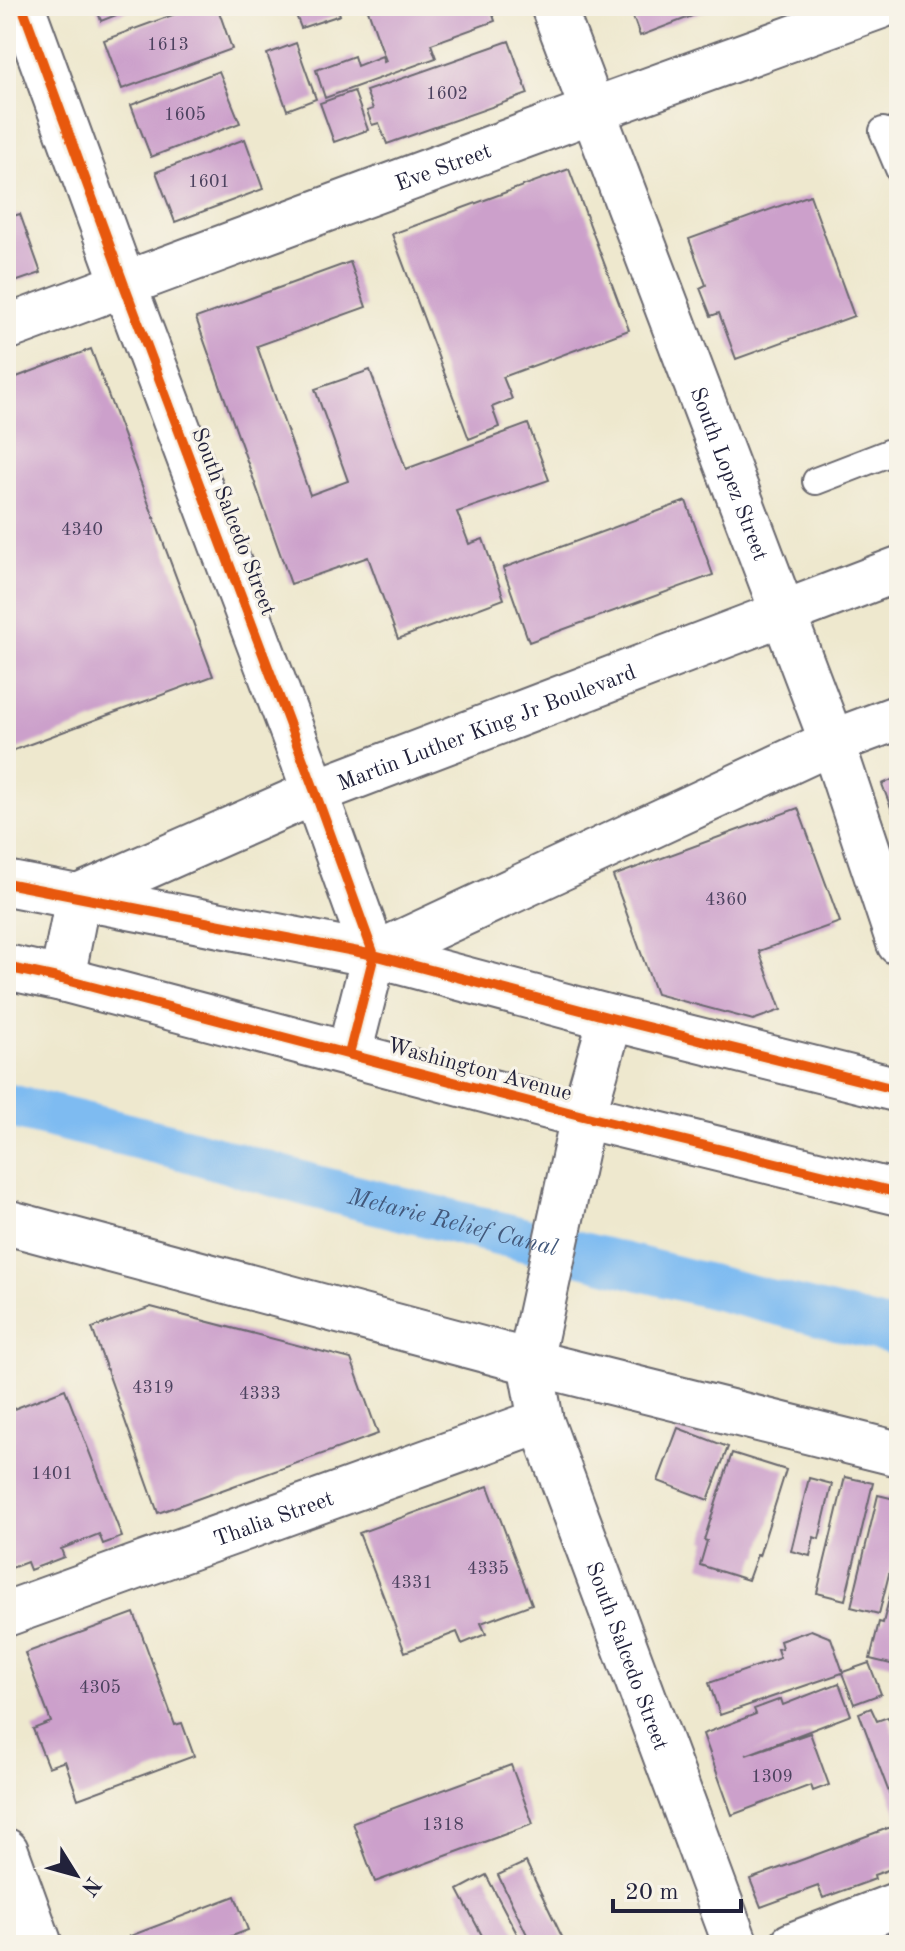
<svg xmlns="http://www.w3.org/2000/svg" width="905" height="1951" font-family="'Old Standard TT',serif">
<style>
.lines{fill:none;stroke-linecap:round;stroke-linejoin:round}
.canal{stroke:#7ebbf1;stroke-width:44}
.building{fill:#cca0cb}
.service-casing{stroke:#69676e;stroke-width:30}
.minor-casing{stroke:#69676e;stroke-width:48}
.tertiary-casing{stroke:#69676e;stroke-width:48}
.service{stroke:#fff;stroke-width:26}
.minor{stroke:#fff;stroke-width:44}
.tertiary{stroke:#fff;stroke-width:44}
.cycleway-casing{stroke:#f7f3e8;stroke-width:15}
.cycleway{stroke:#e8590c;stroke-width:10}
.labels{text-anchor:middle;stroke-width:6;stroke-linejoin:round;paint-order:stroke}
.number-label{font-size:18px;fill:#4c425f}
.street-label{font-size:22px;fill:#22223b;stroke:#f7f3e8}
.water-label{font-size:24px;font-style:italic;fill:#42587b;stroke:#f7f3e8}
</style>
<rect width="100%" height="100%" fill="#f7f3e8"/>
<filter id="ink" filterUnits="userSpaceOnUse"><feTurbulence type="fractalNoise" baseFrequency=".0125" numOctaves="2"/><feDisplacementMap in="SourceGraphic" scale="16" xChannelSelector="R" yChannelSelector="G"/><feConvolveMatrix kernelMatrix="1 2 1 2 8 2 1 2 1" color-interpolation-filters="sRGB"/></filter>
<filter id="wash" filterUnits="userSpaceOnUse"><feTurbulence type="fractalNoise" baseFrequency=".006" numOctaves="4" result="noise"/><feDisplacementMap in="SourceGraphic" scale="32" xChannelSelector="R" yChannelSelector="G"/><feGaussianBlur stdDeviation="1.8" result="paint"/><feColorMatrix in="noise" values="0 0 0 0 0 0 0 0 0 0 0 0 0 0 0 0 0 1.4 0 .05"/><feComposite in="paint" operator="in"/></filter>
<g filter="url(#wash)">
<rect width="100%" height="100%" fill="#eee8ce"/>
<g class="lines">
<path class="canal" id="s1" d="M6,1105L185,1149L312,1186L899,1334"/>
</g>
<g id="blocks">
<path class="building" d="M96,6H139L101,21Z
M197,6H217L232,49L122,89L104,40Z
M337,6L340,15L301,28L293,7Z
M378,6H490L495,21L431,44L436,58L325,98L316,70L354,56L357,66L382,56L384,62L386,61L368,10Z
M629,6H706L708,10L640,36Z
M509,41L528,94L387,144L379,123L372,125L367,111L373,109L366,91Z
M296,43L316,99L287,110L267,54Z
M219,71L240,123L151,157L131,105Z
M354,91L368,130L334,142L320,103Z
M245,139L263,189L175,222L156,172Z
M569,169L629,330L503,377L512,399L492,407L499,427L469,439L392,234Z
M810,195L854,316L736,359L719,313L711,316L700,288L706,285L689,239Z
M20,214L41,273L6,285V218Z
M350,262L366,307L257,346L310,495L348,481L315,389L370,370L406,469L528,424L549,480L457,512L469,544L483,539L504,599L398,639L368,557L291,584L196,318Z
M91,349L213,676L6,753V381Z
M686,501L713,575L529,642L503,568Z
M899,777V829L882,784Z
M798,808L840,922L759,951L781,1010L753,1020L656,994L613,876Z
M151,1307L351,1359L378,1434L158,1513L92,1328Z
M65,1389L122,1537L103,1544L99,1534L61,1549L64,1557L30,1570L27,1562L6,1570V1412Z
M678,1428L728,1447L708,1500L658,1481Z
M732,1453L786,1470L759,1556L757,1555L748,1580L700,1565L707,1541L704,1540Z
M845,1477L873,1483L845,1600L817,1593Z
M809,1478L832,1484L819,1539L814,1537L810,1556L791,1551Z
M488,1486L532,1604L481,1623L486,1634L462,1644L457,1632L405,1652L359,1533Z
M878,1495L899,1500V1534L879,1614L851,1607Z
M898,1564H899V1666L870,1659L879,1622L883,1623Z
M134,1613L175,1725L182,1723L194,1756L78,1799L65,1761L48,1767L33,1729L51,1722L25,1653Z
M811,1630L831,1638L843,1672L869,1663L881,1694L854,1704L842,1673L720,1715L709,1683L780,1658L777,1649L782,1648L780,1641Z
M839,1683L851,1715L746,1755L810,1733L829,1785L813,1791L811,1785L732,1815L703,1734L756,1714L754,1709L781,1699L783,1705Z
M871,1708L877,1721L888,1717L899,1747V1819L859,1713Z
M511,1765L533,1824L375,1882L353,1823Z
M899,1824V1866L874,1875L875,1879L823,1898L818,1886L761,1907L750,1879Z
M526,1862L566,1945H532L498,1875Z
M486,1875L523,1945H487L458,1890Z
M235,1896L248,1930L209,1945H133L130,1936Z"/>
</g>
</g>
<g filter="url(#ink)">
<use href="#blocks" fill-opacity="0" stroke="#69676e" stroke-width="2"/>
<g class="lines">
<defs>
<path id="service" d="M883,131L899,169
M816,481L899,449"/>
<g id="minor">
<path d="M22,6L124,285L315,792L374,955L349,1054"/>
<path id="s2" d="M553,6L832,742L899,943"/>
<path id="s3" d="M6,328L591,111L881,6"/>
<path d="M374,955L832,742L899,717"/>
<path id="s4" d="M62,979L78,897L315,792L899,569"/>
<path id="s5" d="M611,1018L583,1116L530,1362L541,1421L736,1945"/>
<path d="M6,1222L530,1362L899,1454"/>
<path id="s6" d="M6,1614L541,1421"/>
<path d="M6,1851L40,1945"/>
<path d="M792,1945L899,1904"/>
</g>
<path id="tertiary" d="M6,883L374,955L611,1018L899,1090
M6,967L62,979L583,1116L899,1193"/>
</defs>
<use href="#service" class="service-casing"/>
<use href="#minor" class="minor-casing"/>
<use href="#tertiary" class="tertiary-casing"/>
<use href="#service" class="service"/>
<use href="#minor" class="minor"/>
<use href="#tertiary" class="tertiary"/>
<defs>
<path id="cycleway" d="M22,6L124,285L315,792L374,955L349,1054
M6,883L374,955L611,1018L899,1090
M6,967L62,979L583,1116L899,1193"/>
</defs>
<use href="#cycleway" class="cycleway-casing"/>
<use href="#cycleway" class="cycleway"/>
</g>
</g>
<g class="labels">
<g class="number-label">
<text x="168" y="50">1613</text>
<text x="447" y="99">1602</text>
<text x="185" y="120">1605</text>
<text x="209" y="187">1601</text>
<text x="82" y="535">4340</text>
<text x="726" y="905">4360</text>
<text x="153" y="1393">4319</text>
<text x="260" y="1399">4333</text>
<text x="52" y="1479">1401</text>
<text x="488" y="1574">4335</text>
<text x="412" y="1588">4331</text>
<text x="100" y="1693">4305</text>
<text x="772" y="1782">1309</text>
<text x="443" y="1830">1318</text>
</g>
<g class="street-label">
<text dy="8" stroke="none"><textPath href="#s3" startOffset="466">Eve Street</textPath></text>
<text dy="8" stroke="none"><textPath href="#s2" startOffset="500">South Lopez Street</textPath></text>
<text transform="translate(235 521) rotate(69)" y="8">South Salcedo Street</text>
<text dy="8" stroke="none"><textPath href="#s4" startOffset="526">Martin Luther King Jr Boulevard</textPath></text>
<text transform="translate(480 1068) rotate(15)" y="8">Washington Avenue</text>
<text dy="8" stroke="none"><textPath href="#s6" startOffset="284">Thalia Street</textPath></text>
<text dy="8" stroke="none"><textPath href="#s5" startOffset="664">South Salcedo Street</textPath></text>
</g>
<g class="water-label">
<text dy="8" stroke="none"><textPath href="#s1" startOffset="462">Metarie Relief Canal</textPath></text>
</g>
</g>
<rect width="905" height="1951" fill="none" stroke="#f7f3e8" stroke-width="32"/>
<g transform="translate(76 1875) rotate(127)" stroke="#f7f3e8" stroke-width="6" paint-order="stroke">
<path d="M0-6L14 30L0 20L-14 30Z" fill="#22223b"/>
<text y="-12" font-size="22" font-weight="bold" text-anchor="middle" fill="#22223b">N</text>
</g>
<path d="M613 1899v12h128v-12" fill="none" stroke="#22223b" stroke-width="4"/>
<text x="625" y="1899" font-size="24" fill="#22223b" stroke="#f7f3e8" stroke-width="6" paint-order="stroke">20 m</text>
</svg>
